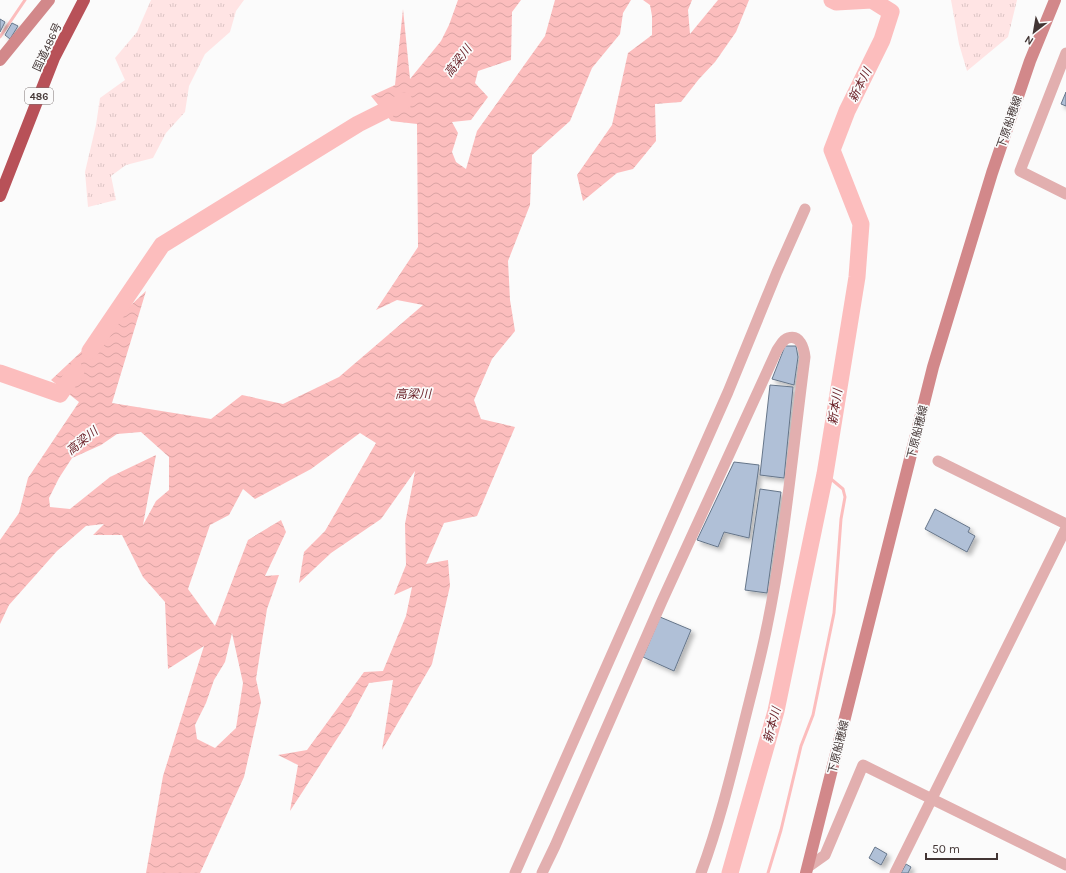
<svg xmlns="http://www.w3.org/2000/svg" width="1066" height="873" font-family="Karla,'Noto Sans JP',sans-serif">
<style>
.grass{fill:url(#grass-tufts)}
.water{fill:url(#water-waves);fill-rule:evenodd}
.lines{fill:none;stroke-linecap:round;stroke-linejoin:round}
.stream{stroke:#fcbdbd;stroke-width:3}
.river{stroke:#fcbdbd;stroke-width:17}
.building{fill:#b0c0d7;stroke:#66768a;filter:url(#shadow)}
.street{stroke:#e2afaf;stroke-width:11}
.secondary{stroke:#d2888a;stroke-width:12}
.highway{stroke:#b85158;stroke-width:12}
.labels{text-anchor:middle;stroke-width:3.5;stroke-linejoin:round;paint-order:stroke}
.shield{fill:#fbfbfb;stroke:#7a7070;stroke-width:1}
.shield-label{font-size:10px;font-weight:bold;fill:#423534}
.street-label{font-size:11px;fill:#423534;stroke:#fbfbfb}
.water-label{font-size:12px;font-style:italic;fill:#6c232a;stroke:#fbfbfb}
</style>
<defs>
<pattern id="grass-tufts" width="24" height="20" patternUnits="userSpaceOnUse"><rect width="24" height="20" fill="#ffe4e4"/><path d="M3 7l-1-3M5 7V3M7 7l1-3M15 17l-1-3M17 17v-4M19 17l1-3" fill="none" stroke="#dcc4c4"/></pattern>
<pattern id="water-waves" width="16" height="10" patternUnits="userSpaceOnUse"><rect width="16" height="10" fill="#fcbdbd"/><path d="M0 5q4-4 8 0t8 0" fill="none" stroke="#d9a3a3"/></pattern>
<filter id="shadow"><feDropShadow dx="3.5" dy="3.5" stdDeviation="2" flood-color="#0004"/></filter>
</defs>
<rect width="100%" height="100%" fill="#fbfbfb"/>
<path class="grass" d="M151,0H244L236,11L230,32L205,54L189,86L185,112L166,133L153,158L126,165L111,176L116,200L88,207L85,172L96,125L100,98L125,80L115,58L137,32Z
M951,0H1017L1008,37L967,71L959,44Z"/>
<path class="water" d="M458,0H521L512,12L511,60L478,71L475,83L488,97L471,120L452,122L458,133L452,152L456,162L466,169L477,131L545,36L555,0H631L623,13L620,34L592,68L570,121L532,155L530,205L508,261L510,300L515,331L492,359L474,400L481,419L515,427L477,516L444,523L426,564L448,560L450,586L432,664L382,750L393,680L369,683L348,722L290,811L298,765L278,755L307,750L364,672L383,671L406,616L412,587L394,595L406,565L405,524L415,471L381,519L331,553L299,583L304,552L325,531L376,443L360,433L311,469L255,499L243,489L229,515L210,525L188,589L215,626L248,540L281,520L286,532L265,576L279,575L267,609L256,679L261,702L244,777L200,873H146L163,776L204,646L168,669L165,602L143,577L122,535H93L104,524L86,526L57,551L9,605L0,624V540L19,513L28,478L79,402L51,380L146,291L112,403L211,419L242,395L283,404L339,377L423,305L397,300L376,310L418,247L417,124L391,121L371,96L395,85L403,9L410,79L441,41L449,25ZM141,432L169,457V490L156,501L143,525L156,455L110,477L70,509L50,507L49,498L59,478L72,458L101,445L117,434ZM232,633L243,683L236,728L215,748L197,739L195,725L206,703L214,680L225,662Z
M643,0H692L688,10L690,34L718,0H749L736,32L715,62L699,79L681,102L655,104L656,141L633,169L617,173L583,201L577,175L612,125L628,53L652,35V16L650,5Z"/>
<g class="lines">
<path class="stream" d="M0,37L25,0
M768,873L781,830L801,746L813,715L834,613L841,519L845,497L843,489L825,474"/>
<path class="river" d="M90,351L162,245L358,124L404,101
M0,373L60,394L76,371
M730,873L776,711L825,474L857,277L861,224L832,150L847,111L882,40L891,12L872,0L836,2L832,0"/>
</g>
<path class="building" d="M0,19L5,22L0,32Z
M12,23L18,26L10,39L5,35Z
M1066,92V106L1061,104Z
M785,346H796L798,357L794,385L772,379Z
M770,385L793,387L784,478L760,475Z
M734,462L759,465L749,538L724,532L718,547L697,540Z
M760,489L781,492L767,593L745,590Z
M935,509L970,528L968,532L975,536L967,552L925,529Z
M660,617L691,630L674,671L643,657Z
M875,847L887,854L881,865L869,858Z
M906,864L911,867L908,873H901Z"/>
<g class="lines">
<path class="street" d="M1066,53L1020,171L1066,194
M938,461L1066,524
M808,867L825,855L863,765L1066,865
M515,873L728,392L777,272L805,209
M542,873L555,846L662,601L777,350C780,346 783,339 788,338C800,334 804,348 805,357C793,448 785,541 766,631C759,665 750,698 742,731C730,779 718,827 701,873
M895,873L1066,528"/>
<path class="secondary" d="M0,60L49,0
M806,873L933,367L992,173L1030,61L1055,0"/>
<path class="highway" d="M0,196L54,58L84,0"/>
</g>
<g class="labels">
<rect class="shield" x="25" y="88" width="28" height="16" rx="3"/>
<g class="shield-label">
<text x="39" y="100">486</text>
</g>
<g class="street-label">
<text transform="translate(47 47) rotate(-65)" y="4">国道486号</text>
<text transform="translate(1009 122) rotate(-71)" y="4">下原船穂線</text>
<text transform="translate(917 432) rotate(-76)" y="4">下原船穂線</text>
<text transform="translate(838 747) rotate(-76)" y="4">下原船穂線</text>
</g>
<g class="water-label">
<text transform="translate(458 61) rotate(-53)" y="4">高梁川</text>
<text transform="translate(860 85) rotate(-63)" y="4">新本川</text>
<text x="413" y="398">高梁川</text>
<text transform="translate(835 407) rotate(-81)" y="4">新本川</text>
<text transform="translate(82 441) rotate(-39)" y="4">高梁川</text>
<text transform="translate(772 725) rotate(-75)" y="4">新本川</text>
</g>
</g>
<g transform="translate(1034 32) rotate(211)" stroke="#fbfbfb" stroke-width="3" paint-order="stroke">
<path d="M0-3L7 15L0 10L-7 15Z" fill="#423534"/>
<text y="-6" font-size="11" font-weight="bold" text-anchor="middle" fill="#423534">N</text>
</g>
<path d="M926 853v6h71v-6" fill="none" stroke="#423534" stroke-width="2"/>
<text x="932" y="853" font-size="12" fill="#423534" stroke="#fbfbfb" stroke-width="3" paint-order="stroke">50 m</text>
</svg>
